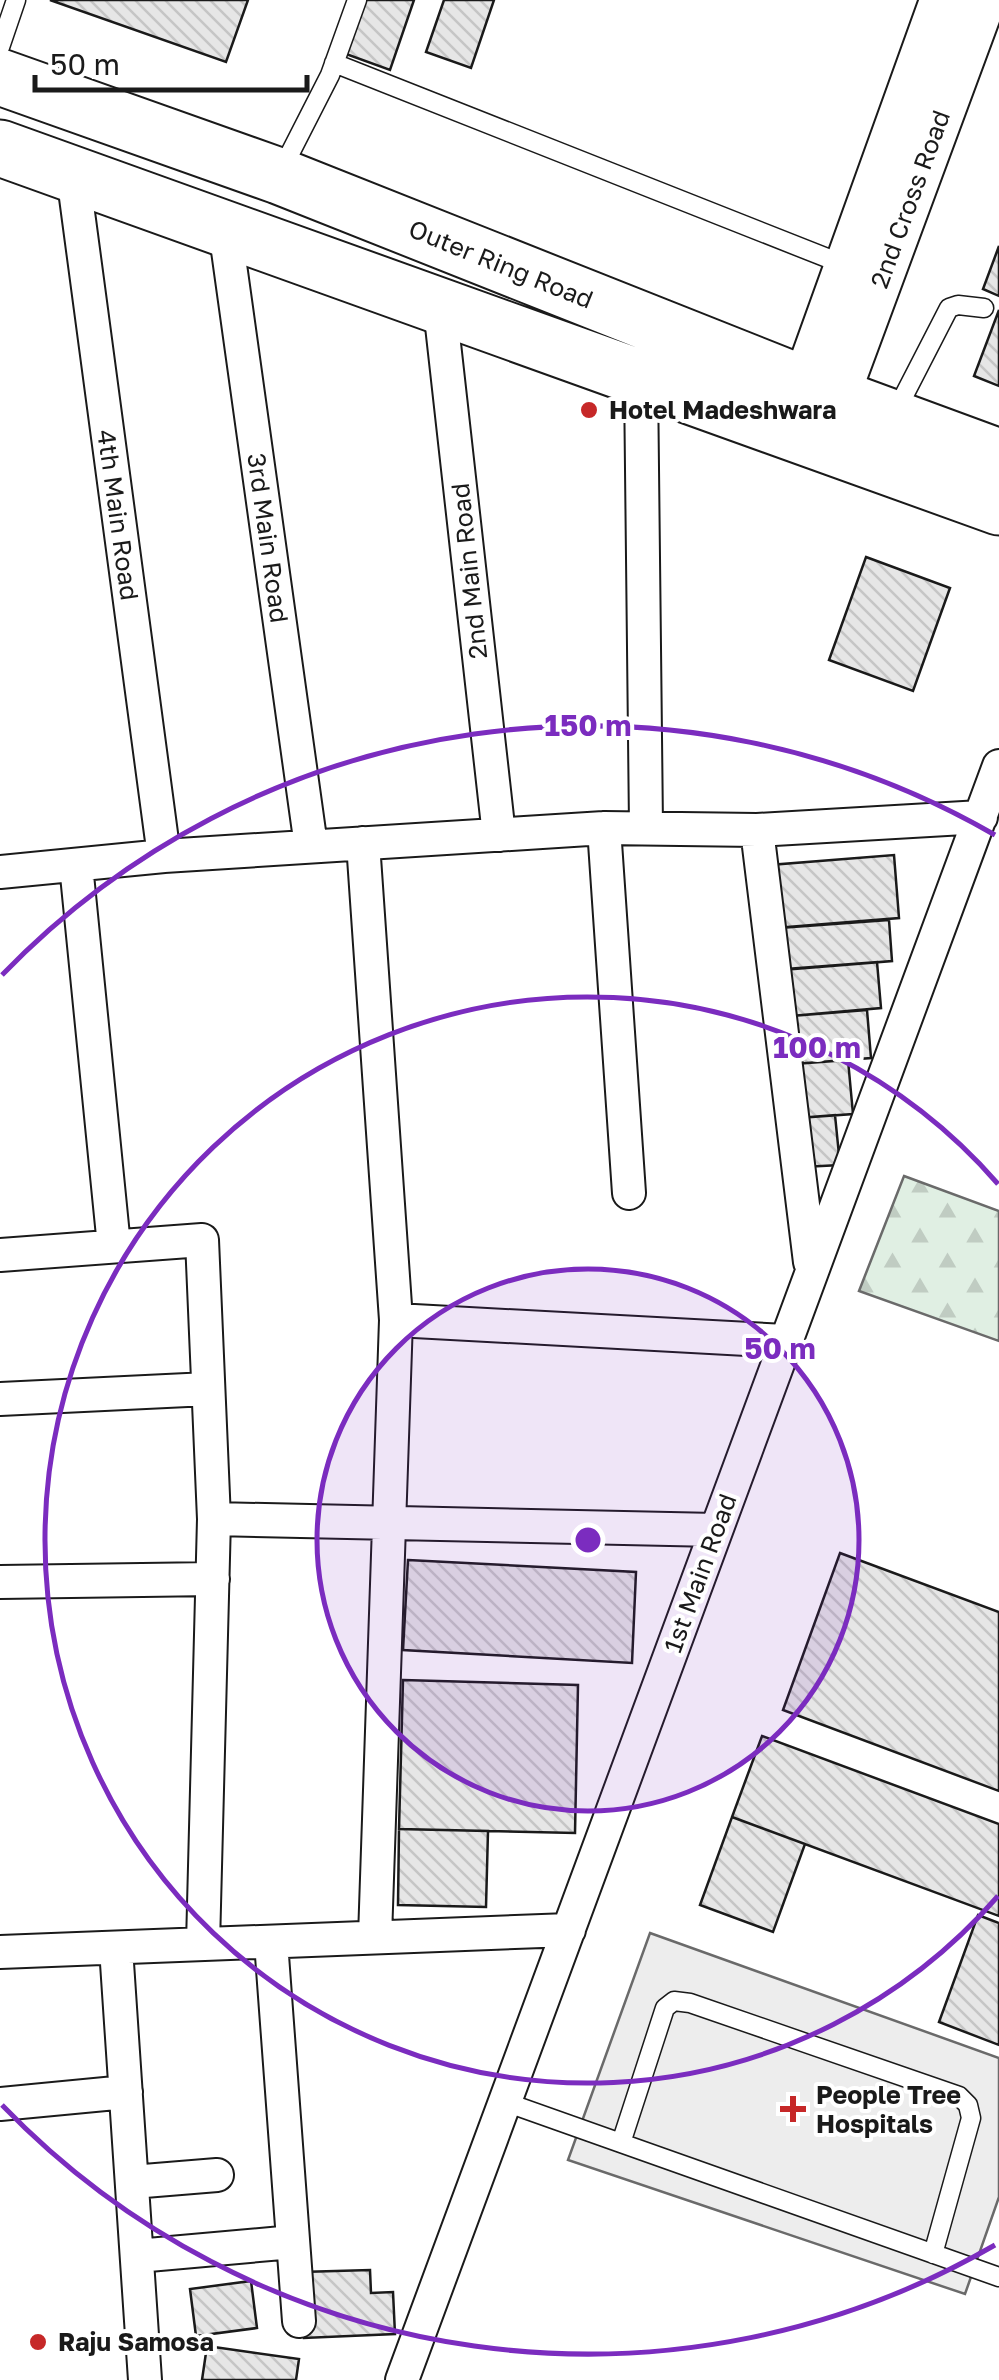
<svg xmlns="http://www.w3.org/2000/svg" width="999" height="2380" font-family="'Golos Text',sans-serif">
<style>
.forest{fill:url(#forest-firs);stroke:#6a6a6a;stroke-width:2.5}
.parking{fill:#ededed;stroke:#6a6a6a;stroke-width:2.5}
.building{fill:url(#building-back-hatch);stroke:#1a1a1a;stroke-width:2.5}
.lines{fill:none;stroke-linecap:round;stroke-linejoin:round}
.lane-casing{stroke:#1a1a1a;stroke-width:21}
.street-casing{stroke:#1a1a1a;stroke-width:36}
.secondary-casing{stroke:#1a1a1a;stroke-width:49}
.highway-casing{stroke:#1a1a1a;stroke-width:59}
.lane{stroke:#fff;stroke-width:18}
.street{stroke:#fff;stroke-width:32}
.secondary{stroke:#fff;stroke-width:45}
.highway{stroke:#fff;stroke-width:55}
.ring{fill:none;stroke:#7b2cbf;stroke-width:5}
.poi-dot{fill:#c62828;stroke:#fff;stroke-width:4}
.labels{text-anchor:middle;stroke-width:8;stroke-linejoin:round;paint-order:stroke}
.street-label{font-size:25px;fill:#1a1a1a;stroke:#fff}
.poi-label{font-size:25px;font-weight:bold;fill:#1a1a1a;stroke:#fff;text-anchor:start}
.centre{fill:#7b2cbf;stroke:#fff;stroke-width:5}
.ring-label{font-size:30px;text-anchor:middle;font-weight:bold;fill:#7b2cbf;stroke:#fff;stroke-width:8;stroke-linejoin:round;paint-order:stroke}
</style>
<defs>
<pattern id="forest-firs" width="22" height="20" patternUnits="userSpaceOnUse" patternTransform="scale(2.5)"><rect width="22" height="20" fill="#e0efe3"/><path d="M5 1l3.5 6h-7zM16 11l3.5 6h-7z" fill="#c0ccc2"/></pattern>
<pattern id="building-back-hatch" width="6" height="6" patternUnits="userSpaceOnUse" patternTransform="scale(2.5)"><rect width="6" height="6" fill="#e6e6e6"/><path d="M-1 5l2 2M0 0l6 6M5-1l2 2" fill="none" stroke="#c5c5c5"/></pattern>
</defs>
<rect width="100%" height="100%" fill="#fff"/>
<path class="forest" d="M904,1176L999,1211V1341L859,1291Z"/>
<path class="parking" d="M650,1933L999,2058V2197L965,2294L568,2160Z"/>
<path class="building" d="M50,0H248L226,62Z
M364,0H414L390,70L346,54Z
M444,0H494L471,68L426,52Z
M999,246V296L983,289Z
M999,310V386L974,376Z
M866,557L950,588L913,691L829,660Z
M894,855L899,918L775,928L770,865Z
M889,920L892,961L783,970L779,928Z
M877,962L881,1008L791,1016L787,969Z
M867,1010L871,1058L794,1064L791,1016Z
M848,1060L853,1114L799,1118L794,1064Z
M835,1115L840,1165L803,1167L799,1118Z
M840,1553L999,1612V1791L783,1710Z
M408,1560L636,1572L632,1663L403,1650Z
M403,1680L578,1685L575,1833L399,1829Z
M762,1736L999,1824V1916L732,1817Z
M732,1817L805,1844L773,1932L700,1905Z
M399,1829L488,1831L486,1907L398,1905Z
M978,1915L999,1923V2045L939,2022Z
M370,2270L371,2293L393,2292L395,2334L304,2338L301,2272Z
M251,2281L257,2328L196,2336L190,2289Z
M207,2346L299,2359L296,2380H202Z"/>
<g class="lines">
<defs>
<path id="lane" d="M0,47L16,0
M334,63L845,265
M280,173L330,75L357,0
M895,413L949,308L958,305L984,308
M505,2102L999,2277
M621,2143L665,2008L674,2001L690,2003L959,2096L968,2105L971,2118L933,2254"/>
<path id="street" d="M73,175L164,856
M225,229L311,846
M440,308L499,835
M641,379L646,826
M604,828L629,1193
M757,830L810,1262
M363,843L396,1320L375,1937
M76,865L114,1246
M0,872L164,856L604,828L757,830L981,817
M0,1255L202,1240L214,1519L203,1944
M396,1320L785,1341
M0,1399L208,1389
M214,1519L716,1530
M0,1582L213,1579
M271,1942L299,2321
M116,1948L145,2380
M0,1952L569,1930
M0,2104L126,2092
M132,2182L217,2175
M137,2256L293,2242
M402,2380L999,766"/>
<path id="secondary" d="M805,384L943,0
M836,397L983,0"/>
<path id="highway" d="M0,77L279,176L836,397L999,457
M0,148L999,507"/>
</defs>
<use href="#lane" class="lane-casing"/>
<use href="#street" class="street-casing"/>
<use href="#secondary" class="secondary-casing"/>
<use href="#highway" class="highway-casing"/>
<use href="#lane" class="lane"/>
<use href="#street" class="street"/>
<use href="#secondary" class="secondary"/>
<use href="#highway" class="highway"/>
</g>
<circle cx="588" cy="1540" r="271" fill="#7b2cbf" fill-opacity=".12"/>
<g class="ring">
<circle cx="588" cy="1540" r="271"/>
<path d="M998 1896A543 543 0 1 1 998 1184"/>
<path d="M995 2245A814 814 0 0 1 2 2105M2 975A814 814 0 0 1 995 835"/>
</g>
<g class="poi-dot">
<circle cx="589" cy="410" r="10"/>
<path d="M788 2094h10v10h10v10h-10v10h-10v-10h-10v-10h10z"/>
<circle cx="38" cy="2342" r="10"/>
</g>
<g class="labels">
<g class="street-label">
<text transform="translate(910 199) rotate(-70)" y="9">2nd Cross Road</text>
<text transform="translate(501 264) rotate(22)" y="9">Outer Ring Road</text>
<text transform="translate(118 515) rotate(82)" y="9">4th Main Road</text>
<text transform="translate(268 538) rotate(82)" y="9">3rd Main Road</text>
<text transform="translate(469 571) rotate(-96)" y="9">2nd Main Road</text>
<text transform="translate(700 1573) rotate(-70)" y="9">1st Main Road</text>
</g>
<g class="poi-label">
<text x="609" y="419">Hotel Madeshwara</text>
<text x="816" y="2104">People Tree<tspan x="816" dy="29">Hospitals</tspan></text>
<text x="58" y="2351">Raju Samosa</text>
</g>
</g>
<circle cx="588" cy="1540" r="15" class="centre"/>
<g class="ring-label">
<text x="588" y="736">150 m</text>
<text x="817" y="1058">100 m</text>
<text x="780" y="1359">50 m</text>
</g>
<path d="M35 75v15h272v-15" fill="none" stroke="#1a1a1a" stroke-width="5"/>
<text x="50" y="75" font-size="30" fill="#1a1a1a" stroke="#ffffff" stroke-width="8" paint-order="stroke">50 m</text>
</svg>
